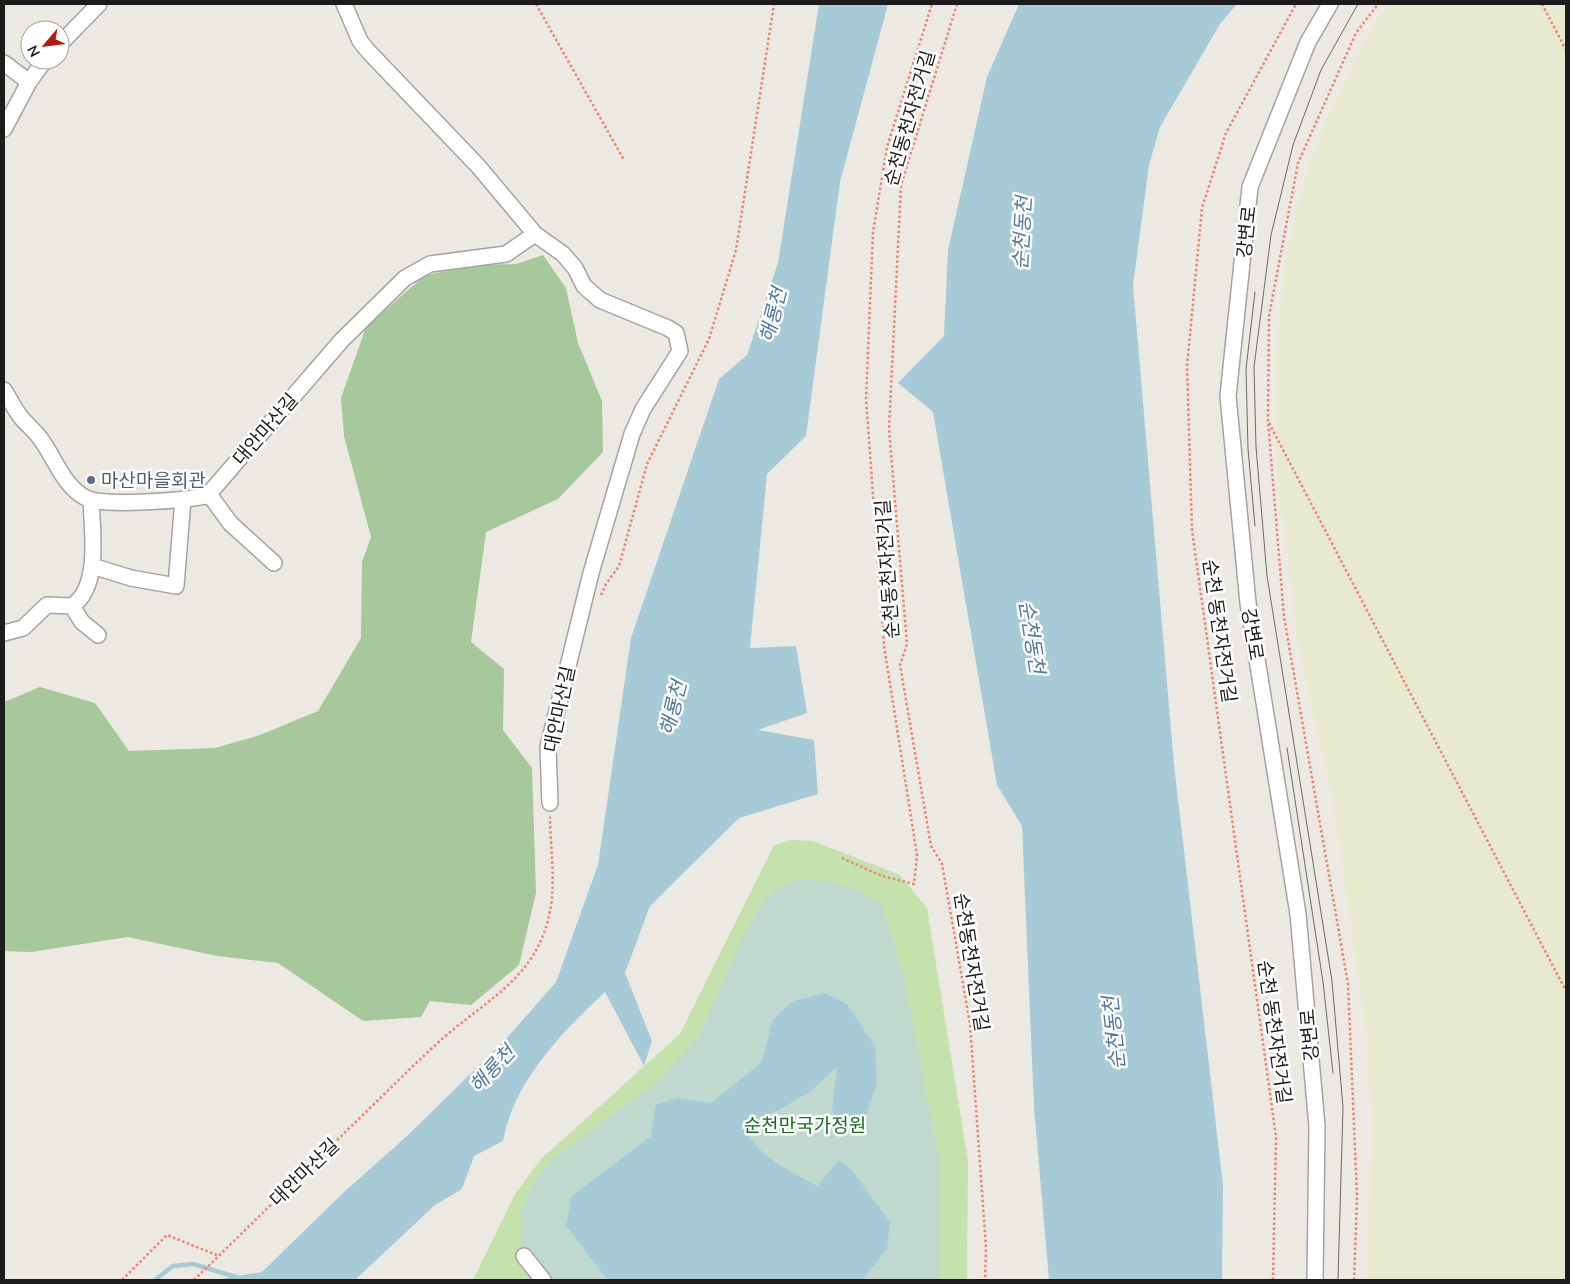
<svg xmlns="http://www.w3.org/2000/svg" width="1570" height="1284" font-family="Mulish,'Noto Sans KR',sans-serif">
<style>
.farmland{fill:#e7eace}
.grass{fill:#c5e2ac}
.forest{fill:#a6c89a}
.wetland{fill:#c0d9ce}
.water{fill:#a6cad6}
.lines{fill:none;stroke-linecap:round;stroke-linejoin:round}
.stream{stroke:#a6cad6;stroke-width:4.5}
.minor-casing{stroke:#a3a3a3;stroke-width:18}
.path{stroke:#ec8373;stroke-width:2.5;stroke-dasharray:2.5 2.5;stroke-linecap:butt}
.minor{stroke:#fff;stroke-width:15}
.tram{stroke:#6a6a6a;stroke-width:1}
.service-dot{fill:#5c6f8a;stroke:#fff;stroke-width:2}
.labels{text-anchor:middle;stroke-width:5;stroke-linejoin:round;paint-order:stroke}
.street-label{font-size:19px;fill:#1c1c1c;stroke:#fff}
.service-label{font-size:19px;fill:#4e5e75;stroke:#fff;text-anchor:start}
.park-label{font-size:19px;fill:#156e1f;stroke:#fff}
.water-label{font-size:20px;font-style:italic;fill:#5177a2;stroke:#fff}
</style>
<rect width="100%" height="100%" fill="#ece9e2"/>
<path class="farmland" d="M1389,4H1566V1280H1367L1372,1124L1366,1028L1333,802L1297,637L1277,472L1276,351L1287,253L1305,179L1328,115L1368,33Z"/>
<path class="grass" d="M792,840L813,841L900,875L927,908L968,1161L967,1280H473L515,1194L541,1159L680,1034L774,845Z"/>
<path class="forest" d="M543,255L566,288L578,343L602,401L603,452L558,499L486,532L471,642L504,669L503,730L532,768L536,893L519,965L471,1005L430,1001L421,1017L363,1021L278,963L217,956L128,937L31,952L4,951V702L40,687L95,703L129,751L215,748L260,735L318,711L361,638L362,562L371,537L344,436L341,398L366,327L424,276L470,265L516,264Z"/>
<path class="wetland" d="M800,878L829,881L852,888L868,895L882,905L904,977L939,1158V1280H548L521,1245V1210L533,1182L554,1158L658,1081L699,1036L744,933L762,903L777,889Z"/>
<path class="water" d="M819,4H888L840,182L806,436L767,474L750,648L796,646L807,713L758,730L814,740L818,794L739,818L650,906L625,973L652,1041L644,1066L605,992C562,1032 514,1081 503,1141L474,1156L462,1189L435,1205L355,1280H214L262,1272L344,1192L406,1137L507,1038L556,982L598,865L631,638L719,379L747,355L778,263Z
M1019,4H1237L1220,24L1160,127L1149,165L1133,285L1174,765L1223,1185L1222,1280H1049L1034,1107L1022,826L997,785L933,412L898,383L944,336L948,250L987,77Z
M825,993L847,1004L875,1046L877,1083L866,1118L842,1127L832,1110L837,1067L811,1091L779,1110L742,1124C756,1156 788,1170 817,1186L839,1160L851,1169L890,1222L887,1249L865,1276L864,1280H608L566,1226L572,1196L651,1136L656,1104L678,1098L711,1103L762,1062L773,1019L793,1001Z"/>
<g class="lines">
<path class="stream" d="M155,1280L173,1266L193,1264L246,1280"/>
<defs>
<path id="minor" d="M344,4L360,41L368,51L478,166L535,234L563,254L575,268L584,286L600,300L668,328L676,333L680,351L643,409L632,434L591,573L548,747L550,803
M60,44L99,4
M4,63L29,82
M4,129L29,82L45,60
M4,390C9,398 14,408 20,416C26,424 34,430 40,438C55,458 63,486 86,498C103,507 186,500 207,496L342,340L405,278L430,264L506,254L535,234
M209,494L230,523L274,563
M92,566L131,578L176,586L183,499
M72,606L82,622L98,635
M4,633L23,628L47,605L72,606C101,587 92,529 91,500
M524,1256L543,1280
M1315,1280L1317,1126L1298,914L1248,603L1228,396L1250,187L1308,42L1330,4"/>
</defs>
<use href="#minor" class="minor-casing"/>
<path class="path" d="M536,4L624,160
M957,4L901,185L889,429L907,644L900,665L931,846L942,864L970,1024L986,1248L985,1280
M1542,4L1566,50
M1269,423L1566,991
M601,595L606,584L619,566L647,464L709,339L736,250L774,4
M842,858L882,876L914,884L917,855L884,646L866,399L873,232L887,147L932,4
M122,1280L167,1235L219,1256
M194,1280L415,1064C426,1054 437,1043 449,1033C493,996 538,974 550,911C556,882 550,845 550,816
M1273,1280L1276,1137L1192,530L1187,366L1202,208L1226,133L1296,4
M1354,1280L1357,1197L1348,984L1284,617L1268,421L1269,316L1298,163L1356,33L1378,4"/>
<use href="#minor" class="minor"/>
<path class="tram" d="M1255,292L1246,369L1248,449L1255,526
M1287,748L1323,982L1333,1073
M1338,1280L1343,1107L1332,981L1267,576L1256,447L1254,367L1271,235L1293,145L1321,70L1358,4"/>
</g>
<circle class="service-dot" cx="91" cy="480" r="5"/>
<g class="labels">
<g class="street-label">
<text transform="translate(909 118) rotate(-74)" y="7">순천동천자전거길</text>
<text transform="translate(1246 232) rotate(-84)" y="7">강변로</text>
<text transform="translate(265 429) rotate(-49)" y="7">대안마산길</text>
<text transform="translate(887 569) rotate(-94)" y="7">순천동천자전거길</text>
<text transform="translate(1220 631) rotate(82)" y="7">순천 동천자전거길</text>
<text transform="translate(1253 634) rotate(81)" y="7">강변로</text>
<text transform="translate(559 709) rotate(-78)" y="7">대안마산길</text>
<text transform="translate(972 962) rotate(81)" y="7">순천동천자전거길</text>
<text transform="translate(1275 1032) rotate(82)" y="7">순천 동천자전거길</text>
<text transform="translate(1309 1035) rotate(-95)" y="7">강변로</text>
<text transform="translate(304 1172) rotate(-44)" y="7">대안마산길</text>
</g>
<g class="service-label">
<text x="101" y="487">마산마을회관</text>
</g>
<g class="park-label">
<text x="805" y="1132">순천만국가정원</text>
</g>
<g class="water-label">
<text transform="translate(1022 233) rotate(-87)" y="7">순천동천</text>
<text transform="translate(773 315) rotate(-76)" y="7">해룡천</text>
<text transform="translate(1032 637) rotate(81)" y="7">순천동천</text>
<text transform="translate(673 708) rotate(-76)" y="7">해룡천</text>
<text transform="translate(1114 1033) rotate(-96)" y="7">순천동천</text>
<text transform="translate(492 1069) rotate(-47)" y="7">해룡천</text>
</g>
</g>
<rect width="1570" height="1284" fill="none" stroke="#1c1c1c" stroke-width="10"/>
<g transform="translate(45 45) rotate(242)"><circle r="24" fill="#ffffff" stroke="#a4a4a4"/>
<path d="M0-4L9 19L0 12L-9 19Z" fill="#b51712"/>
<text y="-8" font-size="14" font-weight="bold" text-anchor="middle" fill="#1c1c1c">N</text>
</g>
</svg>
